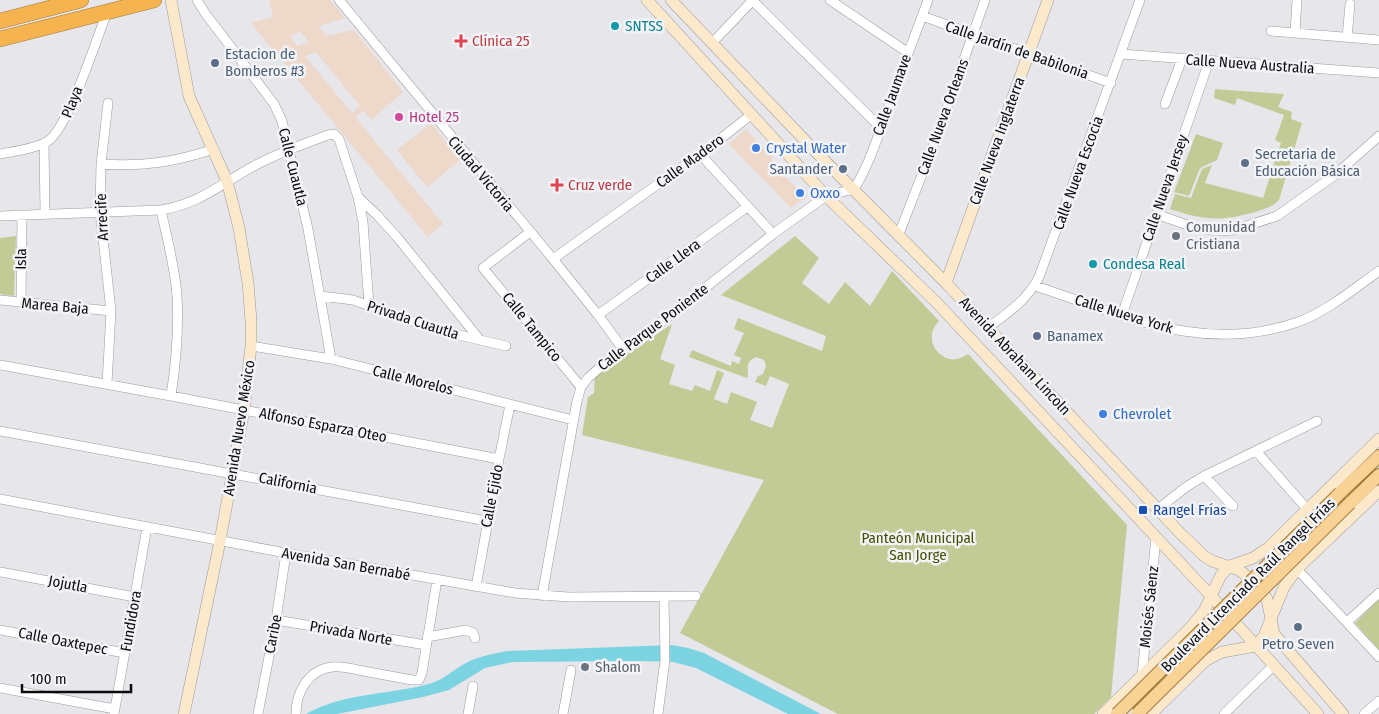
<svg xmlns="http://www.w3.org/2000/svg" width="1379" height="714" font-family="'Fira Sans Condensed',sans-serif">
<style>
.commercial{fill:#edd8ca;fill-rule:evenodd}
.green{fill:#c2cb96}
.water{fill:#7cd3e1}
.lines{fill:none;stroke-linecap:round;stroke-linejoin:round}
.street-casing{stroke:#9b9b9f;stroke-width:10}
.secondary-casing{stroke:#9b9b9f;stroke-width:12}
.primary-casing{stroke:#a37938;stroke-width:14}
.highway-casing{stroke:#a37938;stroke-width:16}
.street{stroke:#fff;stroke-width:9}
.secondary{stroke:#fce8ca;stroke-width:11}
.primary{stroke:#f9d295;stroke-width:12}
.highway{stroke:#f5b44f;stroke-width:15}
.primary-bridge-casing{stroke:#a37938;stroke-width:14;stroke-linecap:butt}
.primary-bridge{stroke:#f9d295;stroke-width:12}
.culture-dot{fill:#0f9aa8;stroke:#f3f4f8;stroke-width:2}
.health-dot{fill:#e0444e;stroke:#f3f4f8;stroke-width:2}
.service-dot{fill:#5c6f8a;stroke:#f3f4f8;stroke-width:2}
.hotel-dot{fill:#d1479c;stroke:#f3f4f8;stroke-width:2}
.shop-dot{fill:#3f7fe0;stroke:#f3f4f8;stroke-width:2}
.worship-dot{fill:#6b7280;stroke:#f3f4f8;stroke-width:2}
.transit-dot{fill:#1a4fb4;stroke:#f3f4f8;stroke-width:2}
.labels{text-anchor:middle;stroke-width:5;stroke-linejoin:round;paint-order:stroke}
.culture-label{font-size:15px;fill:#0d838f;stroke:#f3f4f8;text-anchor:start}
.health-label{font-size:15px;fill:#be3a42;stroke:#f3f4f8;text-anchor:start}
.street-label{font-size:15px;fill:#0b0c0d;stroke:#f3f4f8}
.service-label{font-size:15px;fill:#4e5e75;stroke:#f3f4f8;text-anchor:start}
.hotel-label{font-size:15px;fill:#b23c85;stroke:#f3f4f8;text-anchor:start}
.shop-label{font-size:15px;fill:#366cbe;stroke:#f3f4f8;text-anchor:start}
.worship-label{font-size:15px;fill:#5b616d;stroke:#f3f4f8;text-anchor:start}
.transit-label{font-size:15px;fill:#164399;stroke:#f3f4f8;text-anchor:start}
.park-label{font-size:15px;fill:#474e00;stroke:#f3f4f8}
</style>
<rect width="100%" height="100%" fill="#e6e6eb"/>
<path class="commercial" d="M269,0H330L345,18L319,26L326,36L354,30L403,92L371,120L364,110L355,117L443,224L428,237L251,23L273,17ZM300,31L309,42L297,46L290,37ZM316,52L360,106L352,113L305,56Z
M431,123L460,160L427,187L397,150Z
M746,129L763,149L766,146L774,155L771,160L779,167L783,165L787,169L782,174L806,197L791,208L729,144Z"/>
<path class="green" d="M1215,89L1284,94L1278,107L1292,112L1291,119L1302,123L1279,200C1273,207 1264,209 1255,212C1220,222 1203,220 1170,209L1175,194L1191,198L1202,169L1212,165L1205,183L1263,198L1281,143L1275,140L1284,115L1237,98L1235,105L1214,98Z
M1196,134L1223,143L1217,160L1200,168L1189,196L1174,192Z
M16,236L14,296L0,294V238Z
M795,236L819,258L802,283L829,304L845,282L870,306L892,271L939,321C936,325 932,329 932,335C930,348 944,362 957,359C961,358 965,356 968,354L1127,525L1111,697L1094,714H838L680,633L764,480L582,435L588,397L594,393L595,376L672,324L660,359L675,365L669,384L692,391L695,385L710,391L717,370L724,373L714,399L727,404L731,392L757,402L750,420L772,428L789,384L770,376L766,386L755,382L758,376L763,374L766,366L764,360L756,357C743,363 750,369 747,378L689,357L692,350L731,366L732,361L739,364L741,358L734,355L744,333L734,329L738,318L822,351L826,336L721,295Z
M1379,599V650L1355,623Z"/>
<path class="water" d="M672,645L688,648L704,653L821,714H788L696,668L673,662L644,661L512,662L485,668L449,690L423,697L337,714H306C343,693 385,695 425,685C443,681 451,671 466,663C479,656 493,654 507,651Z"/>
<g class="lines">
<defs>
<path id="street" d="M197,0L205,13L274,104L282,121L308,229L331,359
M339,0L553,259L598,315L623,349
M752,0L881,128
M830,0L907,52
M922,16L1111,83
M1271,31L1379,40
M1295,33L1297,0
M1347,38L1350,4
M712,43L753,0
M1121,54L1379,73
M1165,104L1182,59
M44,143L45,214
M0,154C15,151 35,149 48,141C68,128 97,38 107,12
M700,154L773,234
M101,164C142,167 175,162 214,149
M358,197L377,215L397,237L480,340
M161,210C167,238 175,267 177,296C179,330 176,363 171,396
M1156,214L1196,228L1219,231L1234,230L1277,216L1335,175L1379,136
M0,216L161,210C199,204 221,184 254,166C278,153 303,144 328,135L334,134L339,139L358,197L363,222L369,305
M530,232L483,268L581,387
M899,234L935,141L985,0
M553,259L710,147L752,114
M1035,286C1125,315 1202,355 1298,322C1326,312 1355,288 1379,271
M321,296L353,300L437,330L506,346
M0,300L111,311
M21,302L22,215
M598,315L747,207
M1122,315L1209,61
M989,327C1008,313 1028,299 1039,277L1140,0
M251,346L331,359L573,420
M0,365L171,396L499,459
M107,384L111,311L100,211L101,164L108,103
M0,431L487,521
M1256,451L1307,509
M1204,476L1233,506
M0,499L286,553L515,593L568,597L696,596
M1158,509L1186,487L1204,476L1317,421
M1297,569L1379,657
M0,572L135,597
M476,587L499,459L510,405
M542,596L577,401L581,387L588,378L607,361L671,315L773,234L826,196L854,189C869,166 879,133 888,108C901,71 915,36 928,0
M276,620L426,645
M1347,622L1379,593
M0,630L125,653
M427,637L466,630L473,633L475,638
M1142,675L1156,538
M0,688L115,709
M114,714L147,527
M258,714L276,620L286,553
M296,714C296,692 308,670 332,667C342,666 353,669 363,671C379,674 396,677 412,680H419L422,673L437,580
M468,714L473,686
M563,714L571,670
M658,714L665,660L664,597
M1224,714L1274,665
M1364,714L1379,701"/>
<path id="secondary" d="M171,0L189,96L227,181L239,228L248,283L251,321V346L244,410L220,541L184,714
M647,0L826,196L937,303L1212,597L1318,714
M671,0L816,152L946,283L1179,532L1204,556L1212,561L1239,570L1258,585L1267,599L1274,634L1343,714
M946,283L1048,0
M1256,646L1264,636L1284,587L1297,569L1379,491
M1103,714L1191,627L1204,611L1221,575L1230,566L1253,558L1268,548L1379,439
M1151,714L1205,661L1222,652L1256,646"/>
<path id="primary" d="M1340,493L1379,456
M1350,503L1379,475"/>
<path id="highway" d="M0,21L81,0
M0,39L154,0"/>
</defs>
<use href="#street" class="street-casing"/>
<use href="#secondary" class="secondary-casing"/>
<use href="#primary" class="primary-casing"/>
<use href="#highway" class="highway-casing"/>
<use href="#street" class="street"/>
<use href="#secondary" class="secondary"/>
<use href="#primary" class="primary"/>
<use href="#highway" class="highway"/>
<defs>
<path id="primary-bridge" d="M1117,714L1340,493
M1137,714L1350,503"/>
</defs>
<use href="#primary-bridge" class="primary-bridge-casing"/>
<use href="#primary-bridge" class="primary-bridge"/>
</g>
<g class="culture-dot">
<circle cx="615" cy="26" r="5"/>
<circle cx="1093" cy="264" r="5"/>
</g>
<g class="health-dot">
<path d="M458.5 33.5h5v5h5v5h-5v5h-5v-5h-5v-5h5z"/>
<path d="M554.5 177.5h5v5h5v5h-5v5h-5v-5h-5v-5h5z"/>
</g>
<g class="service-dot">
<circle cx="215" cy="63" r="5"/>
<circle cx="1245" cy="163" r="5"/>
<circle cx="843" cy="169" r="5"/>
<circle cx="1037" cy="336" r="5"/>
<circle cx="1298" cy="627" r="5"/>
</g>
<circle class="hotel-dot" cx="399" cy="117" r="5"/>
<g class="shop-dot">
<circle cx="756" cy="148" r="5"/>
<circle cx="800" cy="193" r="5"/>
<circle cx="1103" cy="414" r="5"/>
</g>
<g class="worship-dot">
<circle cx="1176" cy="236" r="5"/>
<circle cx="585" cy="667" r="5"/>
</g>
<rect class="transit-dot" x="1138" y="505" width="10" height="10" rx="2.5"/>
<g class="labels">
<g class="culture-label">
<text x="625" y="31">SNTSS</text>
<text x="1103" y="269">Condesa Real</text>
</g>
<g class="health-label">
<text x="472" y="46">Clínica 25</text>
<text x="568" y="190">Cruz verde</text>
</g>
<g class="street-label">
<text transform="translate(1017 50) rotate(19)" y="5">Calle Jardín de Babilonia</text>
<text transform="translate(1250 64) rotate(4)" y="5">Calle Nueva Australia</text>
<text transform="translate(892 95) rotate(-70)" y="5">Calle Jaumave</text>
<text transform="translate(72 102) rotate(-68)" y="5">Playa</text>
<text transform="translate(943 117) rotate(-70)" y="5">Calle Nueva Orleans</text>
<text transform="translate(997 141) rotate(-70)" y="5">Calle Nueva Inglaterra</text>
<text transform="translate(690 161) rotate(-36)" y="5">Calle Madero</text>
<text transform="translate(293 167) rotate(76)" y="5">Calle Cuautla</text>
<text transform="translate(1078 173) rotate(-70)" y="5">Calle Nueva Escocia</text>
<text transform="translate(481 174) rotate(50)" y="5">Ciudad Victoria</text>
<text transform="translate(1165 188) rotate(-71)" y="5">Calle Nueva Jersey</text>
<text transform="translate(102 217) rotate(-93)" y="5">Arrecife</text>
<text transform="translate(21 259) rotate(-89)" y="5">Isla</text>
<text transform="translate(673 261) rotate(-36)" y="5">Calle Llera</text>
<text transform="translate(55 306) rotate(5)" y="5">Marea Baja</text>
<text transform="translate(1124 314) rotate(17)" y="5">Calle Nueva York</text>
<text transform="translate(413 320) rotate(18)" y="5">Privada Cuautla</text>
<text transform="translate(532 327) rotate(51)" y="5">Calle Tampico</text>
<text transform="translate(653 327) rotate(-37)" y="5">Calle Parque Poniente</text>
<text transform="translate(1015 356) rotate(47)" y="5">Avenida Abraham Lincoln</text>
<text transform="translate(413 380) rotate(14)" y="5">Calle Morelos</text>
<text transform="translate(323 425) rotate(11)" y="5">Alfonso Esparza Oteo</text>
<text transform="translate(239 428) rotate(-81)" y="5">Avenida Nuevo México</text>
<text transform="translate(288 483) rotate(11)" y="5">California</text>
<text transform="translate(492 496) rotate(-79)" y="5">Calle Ejido</text>
<text transform="translate(346 564) rotate(10)" y="5">Avenida San Bernabé</text>
<text transform="translate(68 584) rotate(11)" y="5">Jojutla</text>
<text transform="translate(1248 585) rotate(-45)" y="5">Boulevard Licenciado Raúl Rangel Frías</text>
<text transform="translate(1149 607) rotate(-84)" y="5">Moisés Sáenz</text>
<text transform="translate(131 621) rotate(-80)" y="5">Fundidora</text>
<text transform="translate(351 633) rotate(10)" y="5">Privada Norte</text>
<text transform="translate(273 634) rotate(-79)" y="5">Caribe</text>
<text transform="translate(63 641) rotate(11)" y="5">Calle Oaxtepec</text>
</g>
<g class="service-label">
<text x="225" y="59">Estacion de<tspan x="225" dy="17">Bomberos #3</tspan></text>
<text x="1255" y="159">Secretaria de<tspan x="1255" dy="17">Educación Básica</tspan></text>
<text x="833" y="174" text-anchor="end">Santander</text>
<text x="1047" y="341">Banamex</text>
<text x="1298" y="649" text-anchor="middle">Petro Seven</text>
</g>
<g class="hotel-label">
<text x="409" y="122">Hotel 25</text>
</g>
<g class="shop-label">
<text x="766" y="153">Crystal Water</text>
<text x="810" y="198">Oxxo</text>
<text x="1113" y="419">Chevrolet</text>
</g>
<g class="worship-label">
<text x="1186" y="232">Comunidad<tspan x="1186" dy="17">Cristiana</tspan></text>
<text x="595" y="672">Shalom</text>
</g>
<g class="transit-label">
<text x="1153" y="515">Rangel Frías</text>
</g>
<g class="park-label">
<text x="918" y="543">Panteón Municipal<tspan x="918" dy="17">San Jorge</tspan></text>
</g>
</g>
<path d="M22 684v8h109v-8" fill="none" stroke="#0b0c0d" stroke-width="2.5"/>
<text x="30" y="684" font-size="15" fill="#0b0c0d" stroke="#f3f4f8" stroke-width="4" paint-order="stroke">100 m</text>
</svg>
